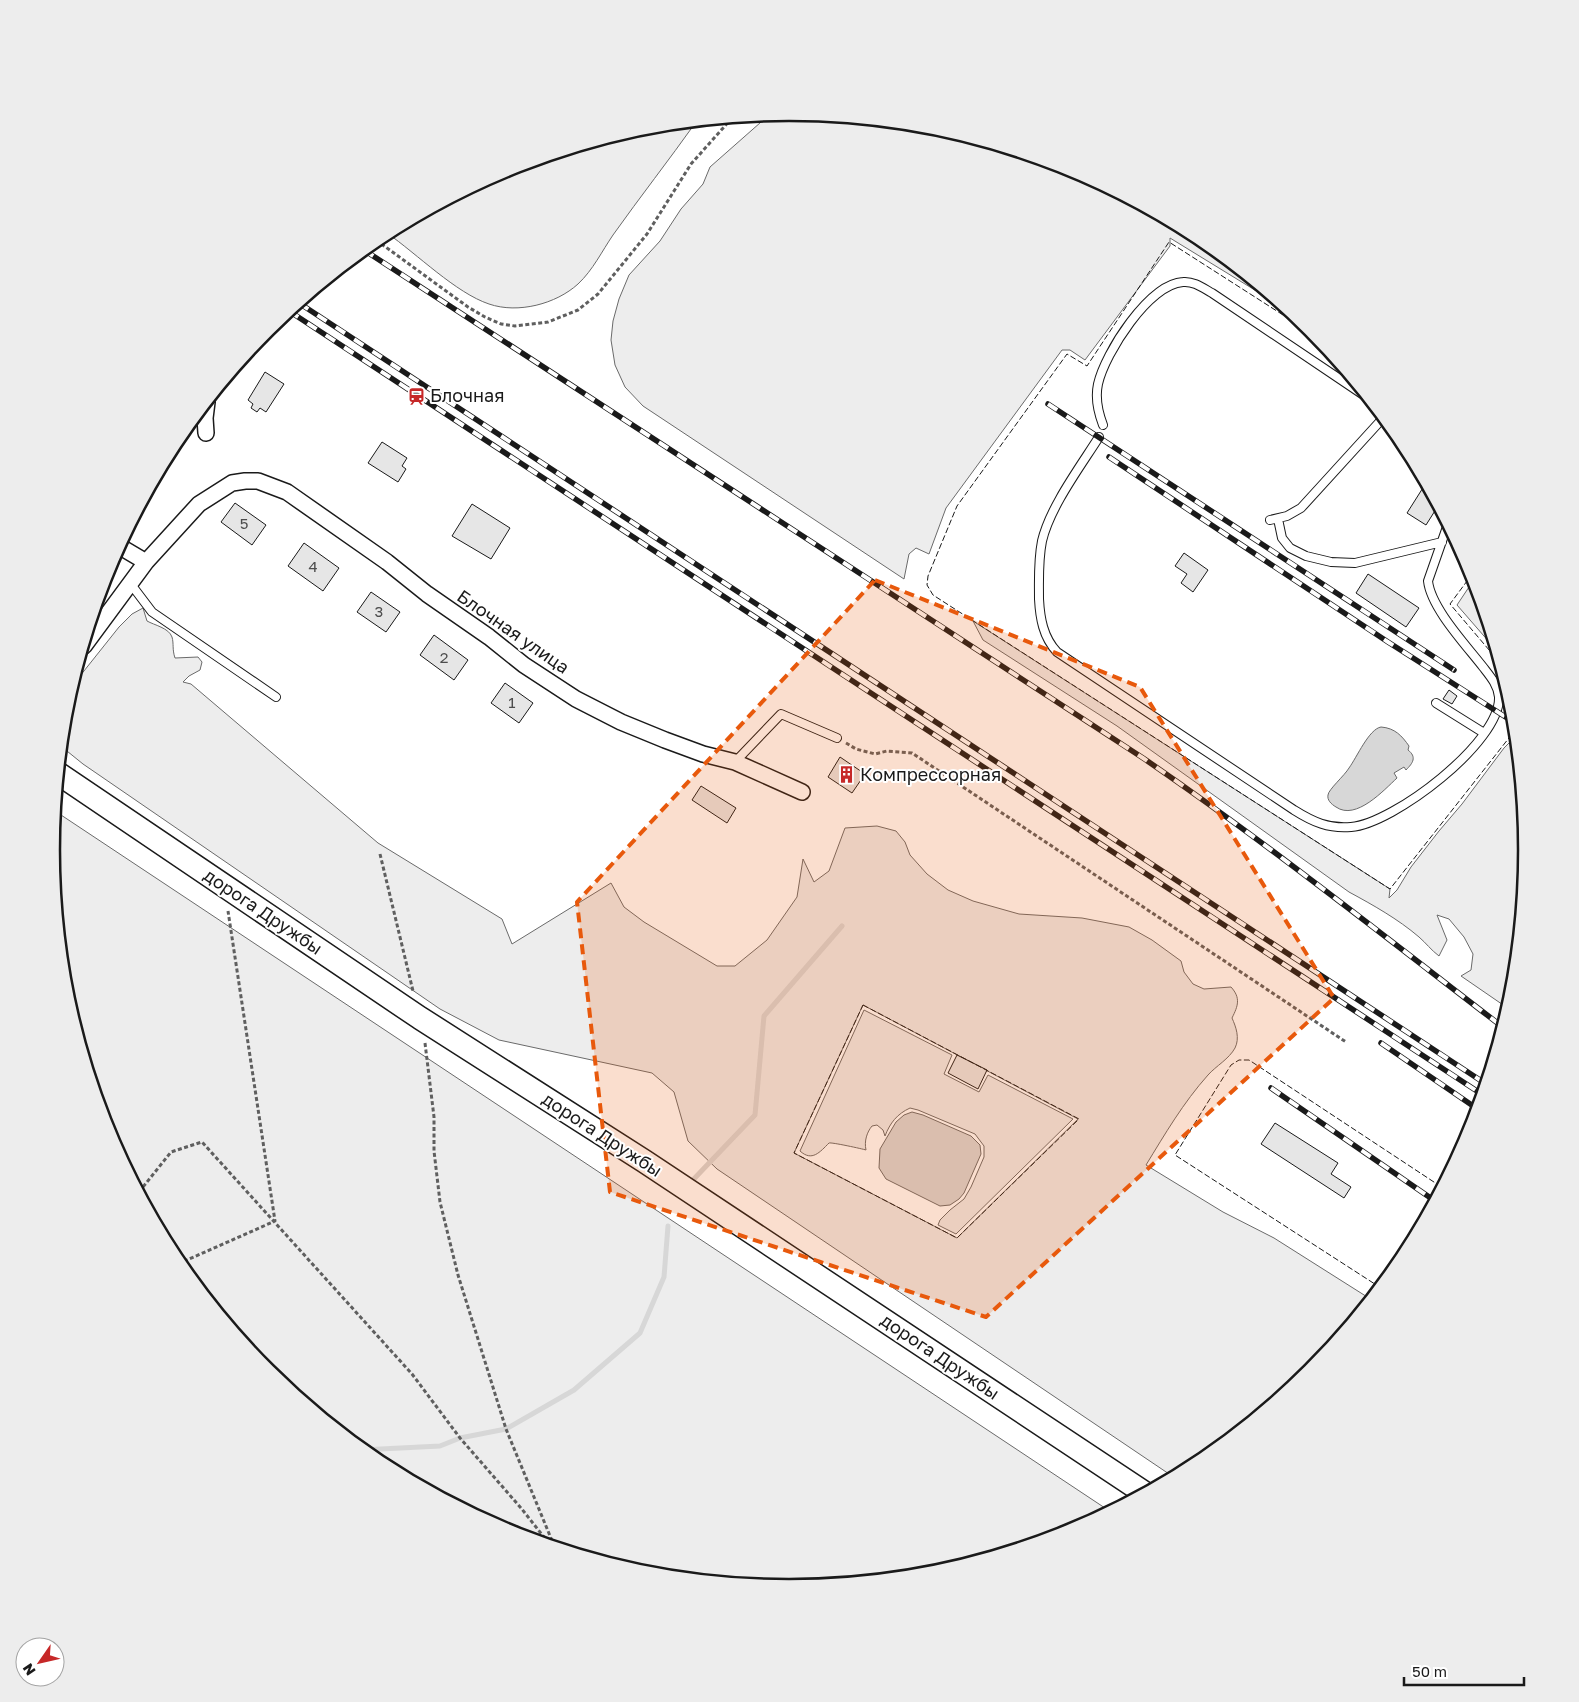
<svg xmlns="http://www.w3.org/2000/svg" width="1579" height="1702" font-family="'Golos Text',sans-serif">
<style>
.green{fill:#ededed;stroke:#6a6a6a;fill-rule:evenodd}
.water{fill:#d7d7d7;stroke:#6a6a6a}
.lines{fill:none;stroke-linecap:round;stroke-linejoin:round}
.stream{stroke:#d7d7d7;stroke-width:5}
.building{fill:#e6e6e6;stroke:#1a1a1a}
.lane-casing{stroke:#1a1a1a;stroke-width:10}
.street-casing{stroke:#1a1a1a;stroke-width:18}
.primary-casing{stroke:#1a1a1a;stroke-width:25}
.path{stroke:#5f5f5f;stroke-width:3;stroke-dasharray:4 2.5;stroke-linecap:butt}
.lane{stroke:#fff;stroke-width:8}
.street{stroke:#fff;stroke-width:15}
.primary{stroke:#fff;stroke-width:22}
.rail-casing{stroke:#1a1a1a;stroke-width:5.5}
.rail{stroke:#fff;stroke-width:4;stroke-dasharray:11;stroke-linecap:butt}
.fence{stroke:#1a1a1a;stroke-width:1;stroke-dasharray:6 2.5;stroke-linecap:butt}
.marked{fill:#e8590c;fill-opacity:0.2;stroke:#e8590c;stroke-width:4;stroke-dasharray:10 6;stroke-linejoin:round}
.labels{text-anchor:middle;stroke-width:4;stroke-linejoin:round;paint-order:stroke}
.number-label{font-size:15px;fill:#4d4d4d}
.poi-label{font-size:18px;fill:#1a1a1a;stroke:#fff;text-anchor:start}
.street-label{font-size:18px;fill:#1a1a1a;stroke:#fff}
.rim{fill:none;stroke:#1a1a1a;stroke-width:2.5}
</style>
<rect width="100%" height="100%" fill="#fff"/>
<path class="green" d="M790,113L934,127L1072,169L1200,237L1289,311L1170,238V246L1085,360L1070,350H1062L946,508L929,554L916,548L909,554L904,579L643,406L625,387L615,365L611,340L613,321L619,299L629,275L660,241L681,209L703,184L710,167L769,115Z
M696,122C669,160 640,197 613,235C602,251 593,270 578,284C556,304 518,314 489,304C456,293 417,254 387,233L507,169L646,127Z
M1475,578L1497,651L1457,605Z
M143,608L147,621C154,625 169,628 172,637C174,644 172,649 175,658L198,657L202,662L200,670L189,676L183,682L191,684L378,843L502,919L512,944L611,883L624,907L644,922L717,966H735L767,940L797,897L803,859L814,882L829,871L845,828L877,826L896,831L905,842L910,855L927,874L948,890L973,901L1019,914L1082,918L1129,927L1152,940L1181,961L1184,972L1193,984L1204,989L1231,987C1241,998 1238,1006 1232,1018C1236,1027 1240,1038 1235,1048C1229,1059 1216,1066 1208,1075C1183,1103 1165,1134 1146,1165L1223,1212L1274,1238L1372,1300L1311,1373L1199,1465L1175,1478L717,1169L688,1141L674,1092L652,1073L499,1040L440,1009L83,764L62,747L65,707L72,686L119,627L132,614ZM863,1005L1078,1119L957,1238L794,1153Z
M973,621L1390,889L1389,898L1397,890L1411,867L1439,831L1462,804L1504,748L1512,740H1517L1528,851L1514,995L1509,1009L1461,976L1471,970L1473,954L1464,937L1449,919L1437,915L1447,940L1439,956C1431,950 1426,943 1419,937C1398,919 1373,905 1349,892L1117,726L983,640Z
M55,811L1111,1512L1072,1533L933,1575L789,1589L645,1575L507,1533L379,1465L267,1373L176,1261L107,1133L65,995L51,851Z
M864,1010L952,1055L944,1074L979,1092L988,1075L1073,1119L956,1234L938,1225L940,1220L950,1210L964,1199L971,1187L984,1157V1146L975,1134L918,1110L910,1108C897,1114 890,1123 885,1136L883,1130L877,1125L872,1126C867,1132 864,1141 866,1150C863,1149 831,1142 829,1143C820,1152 812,1162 800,1151Z"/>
<path class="water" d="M1381,727C1395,728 1402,736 1409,746L1408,750C1417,757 1413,763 1406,770L1404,767L1394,773L1397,778C1384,790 1356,821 1336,807C1331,804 1327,800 1328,795C1328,790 1345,775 1349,768C1357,757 1369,729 1381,727Z
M912,1112L923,1115L971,1136L980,1145L981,1154L964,1193L959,1199L950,1205L940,1206L886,1179L879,1168L880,1149L896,1122L904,1115Z"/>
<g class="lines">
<path class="stream" d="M690,1183L755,1115L764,1016L842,926
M361,1450L440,1446L460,1438L506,1429L574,1390L640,1333L664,1277L668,1226"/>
</g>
<path class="building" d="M265,372L284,384L266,412L260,408L257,412L251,408L253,404L248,400Z
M382,442L407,458L402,466L406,469L398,482L368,463Z
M1426,483L1438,506L1426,525L1407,513Z
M235,503L266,525L252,545L221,522Z
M472,504L510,528L491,559L452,536Z
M304,543L339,568L323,591L288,566Z
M1184,553L1208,570L1193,592L1181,583L1187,574L1175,566Z
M1368,574L1419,608L1406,627L1356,593Z
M371,592L400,612L386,632L357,612Z
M434,635L468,660L454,680L420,655Z
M505,683L533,703L519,723L491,703Z
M1449,690L1457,696L1452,704L1443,699Z
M840,757L865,774L852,793L828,777Z
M701,786L736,808L727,823L692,800Z
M957,1055L987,1070L978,1089L948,1073Z
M1275,1123L1338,1163L1331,1174L1351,1187L1344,1198L1261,1144Z"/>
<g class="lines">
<defs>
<path id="lane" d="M1103,425C1098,412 1095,398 1098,384C1105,353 1149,284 1183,282C1194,281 1203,288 1212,293L1368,398
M1099,437C1080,467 1050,507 1042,541C1038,561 1039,579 1039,599C1040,618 1043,637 1057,652L1294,810C1313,822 1329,829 1351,827C1393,824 1501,742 1499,697C1498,685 1490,676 1483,667C1466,645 1431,608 1428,581L1448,524
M1278,519L1282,538L1290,548L1306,556L1331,562L1355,563L1442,542
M1270,520L1287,516L1301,508L1384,417
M130,583L152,612L276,697
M1436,703L1484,733
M735,762L781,714L837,738"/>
<path id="street" d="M206,433L205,418L207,402
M119,546L146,562
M84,646L146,562L199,504L232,483L245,481H258L287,492L387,562L427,594L489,637L524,665L576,699L621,722L665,740L703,754L735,762L802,792"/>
<path id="primary" d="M59,774L420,1018L644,1161L1146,1494"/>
</defs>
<use href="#lane" class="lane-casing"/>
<use href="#street" class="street-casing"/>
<use href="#primary" class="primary-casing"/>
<path class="path" d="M376,240L468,307L485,317L501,324L515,326L548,322L578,310L598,294L647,234L691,164L732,118
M846,743L856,749L875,754L887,751L912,753L1346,1042
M380,854L413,991
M425,1043L434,1117V1151L440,1202L458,1275L506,1429L555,1548
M139,1192L171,1152L202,1142L412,1374L460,1438L521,1508L551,1546
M178,1264L275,1221L228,911"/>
<use href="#lane" class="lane"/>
<use href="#street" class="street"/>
<use href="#primary" class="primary"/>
<defs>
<path id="rail" d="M364,250L1143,758C1267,843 1384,936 1504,1028
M299,303L1486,1084
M289,311L1483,1095
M1048,404L1454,670
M1109,457L1388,642L1515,723
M1381,1043L1479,1110
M1271,1088L1435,1201"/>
</defs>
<use href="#rail" class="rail-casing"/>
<use href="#rail" class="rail"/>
<path class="fence" d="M1319,338L1169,242L1087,366L1067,354L957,506L928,576L927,585L933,595L1390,889L1516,729
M1473,573L1450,604L1501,664
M863,1005L1079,1119L957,1238L794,1153Z
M1381,1288L1175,1155L1231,1065L1239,1060H1249L1443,1188"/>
</g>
<path class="marked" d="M875,580L1140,687L1334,998L986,1317L610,1192L577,902Z"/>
<defs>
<symbol id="station-bare" viewBox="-9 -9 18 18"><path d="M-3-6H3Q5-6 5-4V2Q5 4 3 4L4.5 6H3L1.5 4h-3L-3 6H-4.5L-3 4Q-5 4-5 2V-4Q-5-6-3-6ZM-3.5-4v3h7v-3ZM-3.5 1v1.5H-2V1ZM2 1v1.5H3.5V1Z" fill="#c62828" stroke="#fff" stroke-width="2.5" paint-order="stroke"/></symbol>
<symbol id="building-bare" viewBox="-9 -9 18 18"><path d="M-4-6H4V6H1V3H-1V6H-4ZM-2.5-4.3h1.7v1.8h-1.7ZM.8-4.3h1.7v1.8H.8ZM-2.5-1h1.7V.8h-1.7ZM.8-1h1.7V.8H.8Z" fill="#c62828" stroke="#fff" stroke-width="2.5" paint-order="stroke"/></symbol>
</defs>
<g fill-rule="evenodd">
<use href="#station-bare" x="404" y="384" width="25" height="25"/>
<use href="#building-bare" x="834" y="762" width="25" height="25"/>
</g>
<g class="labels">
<g class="number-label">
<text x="244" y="529">5</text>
<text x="313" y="572">4</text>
<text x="379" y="617">3</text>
<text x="444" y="663">2</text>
<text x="512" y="708">1</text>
</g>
<g class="poi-label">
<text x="430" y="402">Блочная</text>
<text x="860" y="781">Компрессорная</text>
</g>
<g class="street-label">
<text transform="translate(513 632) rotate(35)" y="6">Блочная улица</text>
<text transform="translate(263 912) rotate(34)" y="6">дорога Дружбы</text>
<text transform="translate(602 1135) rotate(33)" y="6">дорога Дружбы</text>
<text transform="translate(940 1357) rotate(34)" y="6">дорога Дружбы</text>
</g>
</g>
<path d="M0 0H1579V1702H0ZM60 850a729 729 0 1 1 1458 0a729 729 0 1 1-1458 0Z" fill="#ededed" fill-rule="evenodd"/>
<path class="rim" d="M60 850a729 729 0 1 1 1458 0a729 729 0 1 1-1458 0Z"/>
<g transform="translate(40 1662) rotate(236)"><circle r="24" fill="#ffffff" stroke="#a3a3a3"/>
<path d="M0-4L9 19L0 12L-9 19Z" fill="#c62828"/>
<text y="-8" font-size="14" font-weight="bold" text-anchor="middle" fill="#1a1a1a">N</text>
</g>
<path d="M1404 1677v8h120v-8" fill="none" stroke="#1a1a1a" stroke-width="2.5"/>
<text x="1412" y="1677" font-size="15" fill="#1a1a1a" stroke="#ffffff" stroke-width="4" paint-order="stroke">50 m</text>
</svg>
